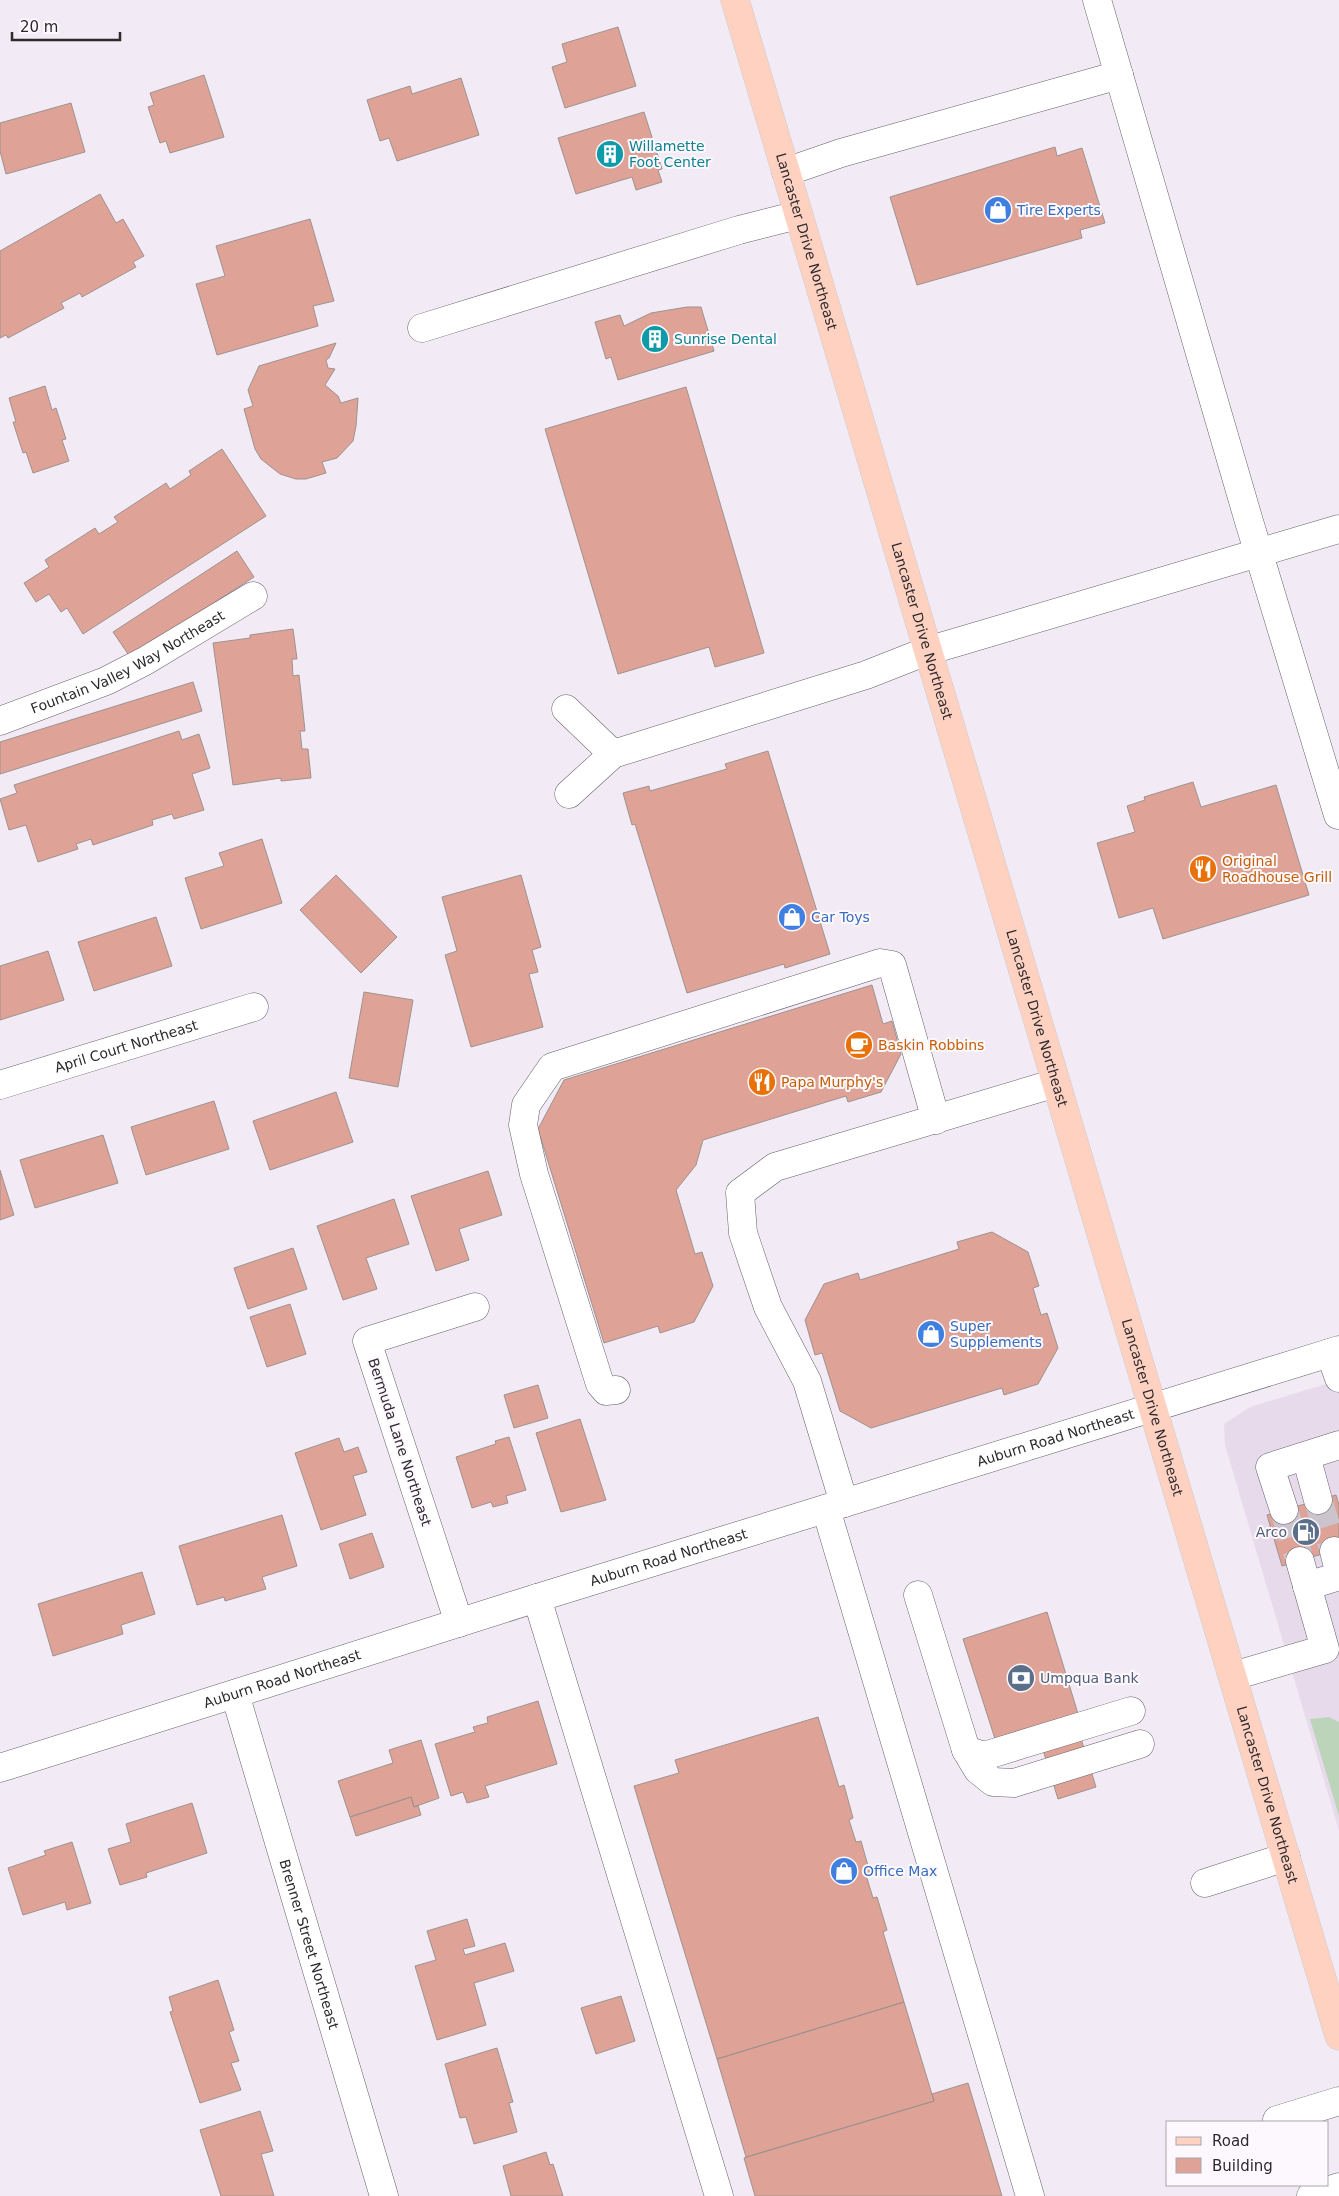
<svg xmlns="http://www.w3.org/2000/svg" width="1339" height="2196" font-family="'DejaVu Sans',sans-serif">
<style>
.built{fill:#e7dbeb}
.green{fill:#bcd4ba}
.building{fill:#dea396;stroke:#9e928f}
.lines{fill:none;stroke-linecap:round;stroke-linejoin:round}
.minor-tunnel{stroke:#cbc4cc;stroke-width:28;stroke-dasharray:28 14;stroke-linecap:butt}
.minor-casing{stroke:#676069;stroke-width:29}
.major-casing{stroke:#cdcccd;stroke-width:29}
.minor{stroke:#fff;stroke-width:28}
.major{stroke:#fed1c1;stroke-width:28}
.labels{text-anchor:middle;stroke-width:4;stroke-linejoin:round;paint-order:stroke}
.culture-label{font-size:14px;fill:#0d838f;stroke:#fdf8fe;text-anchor:start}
.shop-label{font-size:14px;fill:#366cbe;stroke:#fdf8fe;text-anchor:start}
.street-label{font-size:14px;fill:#2d2a2e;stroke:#fdf8fe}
.food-label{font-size:14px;fill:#c56008;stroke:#fdf8fe;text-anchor:start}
.service-label{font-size:14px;fill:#4e5e75;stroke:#fdf8fe;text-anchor:end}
</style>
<rect width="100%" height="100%" fill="#f2eaf4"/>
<path class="built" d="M1339,1380V1831L1225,1445L1224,1424L1250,1407Z"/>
<path class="green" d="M1329,1717L1339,1722V1816L1310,1719Z"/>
<path class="building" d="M618,27L636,86L565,108L552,67L567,62L562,44Z
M204,75L224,137L170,153L166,141L160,143L148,107L154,105L150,93Z
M461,78L479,135L397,161L389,138L380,141L367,100L410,86L412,94Z
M71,103L85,152L6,174L0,151V123Z
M644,112L662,169L658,170L662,182L636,190L632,177L576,194L558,138Z
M1055,147L1057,156L1082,148L1105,223L1080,230L1082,238L917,285L890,197Z
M100,194L116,223L123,219L144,256L133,262L136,267L82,297L80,293L61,303L64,308L8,338L6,335L0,338V251Z
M310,219L334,301L313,306L318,326L217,355L196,284L225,276L216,246Z
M687,307H701L714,351L618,380L611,357L606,359L595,322L620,315L624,326L651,313Z
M336,343L329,358L326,360L328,368L335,369L325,385L338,396L341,403L358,398L356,426L353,441L337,458L322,462L326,473L306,479H296L280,474L261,459L255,449L244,409L253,406L248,390L259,366Z
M45,386L52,410L56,408L66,439L62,440L69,461L33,473L26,452L23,453L13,422H16L9,398Z
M686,387L764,653L715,667L709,647L618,674L545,429Z
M222,449L266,516L83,634L67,608L61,612L49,594L36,602L24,583L49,567L45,560L95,528L99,534L118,522L114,517L166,483L170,489L191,475L189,471Z
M237,551L254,577L130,657L113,632Z
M293,629L297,659H292L293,676L299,675L305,731H300L302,749H308L311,778L281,781V778L233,785L213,643L250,638V635Z
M193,682L202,711L0,774V742Z
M179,731L182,740L199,734L210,768L192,774L204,810L174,819L172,814L152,820L153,825L93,845L91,839L76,844L78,849L38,862L26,825L9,830L0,799L17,793L14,785Z
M768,751L830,954L785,968L784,964L687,993L635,824L632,825L623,793L649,786L650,791L727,769L725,764Z
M1193,782L1201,807L1276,785L1309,895L1163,939L1153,908L1119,918L1097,843L1135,832L1127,806L1145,800L1144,797Z
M262,839L282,903L201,929L185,878L224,866L219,853Z
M336,875L397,937L361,973L300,910Z
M521,875L541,947L532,950L538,972L529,974L543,1027L471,1047L445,955L457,951L442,897Z
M156,917L172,966L94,991L78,942Z
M48,951L64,1000L0,1020V966Z
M872,985L883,1024L892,1021L901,1054L881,1092L848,1102L846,1096L703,1140L696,1165L676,1190L695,1254L702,1252L713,1286L694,1322L660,1333L658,1326L604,1343L538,1129L564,1080Z
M364,992L413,1000L398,1087L349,1078Z
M336,1092L353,1142L270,1170L253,1121Z
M214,1101L229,1149L146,1175L131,1127Z
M103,1135L118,1183L35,1208L20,1160Z
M0,1170L14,1215L0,1220Z
M488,1171L502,1215L459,1229L469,1260L436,1271L411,1196Z
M394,1199L409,1244L366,1258L377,1289L343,1300L317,1226Z
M992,1232L1028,1252L1039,1286L1033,1288L1041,1315L1047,1313L1058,1348L1038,1384L1004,1395L1002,1388L871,1428L840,1411L822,1353L815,1355L805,1320L824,1284L858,1273L860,1280L959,1249L957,1242Z
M293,1248L307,1289L248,1309L234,1268Z
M290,1304L306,1354L267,1367L250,1317Z
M538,1385L548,1418L514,1428L504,1395Z
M580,1419L606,1500L561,1512L536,1433Z
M509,1437L526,1490L506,1496L508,1503L493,1507L491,1502L472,1508L456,1457L496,1444L495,1441Z
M339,1438L344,1452L358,1447L367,1472L353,1476L366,1515L321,1530L295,1453Z
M1336,1495L1339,1505V1549L1282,1566L1267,1515Z
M282,1515L297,1566L262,1577L266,1589L225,1601L224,1597L197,1605L179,1546Z
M372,1533L384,1567L350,1579L339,1544Z
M142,1572L155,1614L121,1625L123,1634L53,1656L38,1604Z
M1047,1612L1079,1717L1075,1719L1096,1787L1058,1799L1040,1740L996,1742L963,1639Z
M538,1701L557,1764L485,1786L489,1797L467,1803L463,1792L451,1796L435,1744L475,1732L473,1727L488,1723L487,1717Z
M818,1717L839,1787L844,1785L853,1818L849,1820L856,1842L861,1841L870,1873L866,1875L873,1898L877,1897L887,1930L883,1932L904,2002L717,2059L634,1786L679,1773L675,1760Z
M421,1740L439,1798L414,1807L411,1797L350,1817L338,1781L393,1763L389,1750Z
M411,1797L414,1807L418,1805L421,1815L356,1836L350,1817Z
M192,1803L207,1853L146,1873L147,1877L120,1885L108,1849L131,1842L126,1824Z
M72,1842L91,1903L67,1910L65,1902L23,1915L8,1868L46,1855L44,1851Z
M467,1919L475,1946L463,1949L465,1955L505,1943L514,1971L474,1983L486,2025L437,2040L415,1966L436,1960L427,1931Z
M218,1980L234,2030L229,2032L239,2061L231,2063L241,2090L200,2103L170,2012L173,2011L169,1997Z
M621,1996L635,2041L596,2054L581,2008Z
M904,2002L934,2101L746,2157L717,2059Z
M497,2048L513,2102L509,2103L517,2132L474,2144L466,2117L460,2118L445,2064Z
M968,2083L1002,2196H755L744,2158L934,2101L932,2094Z
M260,2111L273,2151L261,2154L274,2196H221L200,2130Z
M546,2152L550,2165L553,2164L563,2196H511L503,2166Z"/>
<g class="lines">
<path class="minor-tunnel" d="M1318,1500L1334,1551
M1284,1510L1300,1561"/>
<defs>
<g id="minor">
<path d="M1097,0L1248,518L1338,815"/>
<path d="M786,172L841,153L1119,75"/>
<path d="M422,328L739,230L798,215"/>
<path d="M566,709L613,754L866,675L927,651L1339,529"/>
<path id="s1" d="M0,721L106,681L145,661L253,596"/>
<path d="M569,794L613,754"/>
<path id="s2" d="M0,1085L254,1007"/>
<path d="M1330,1353L1339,1378"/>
<path d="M616,1390L606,1391L600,1384L534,1174L523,1125L526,1105L552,1067L880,963L892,965L936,1120"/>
<path d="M1306,1456L1318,1500"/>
<path d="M844,1503L807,1381L768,1307L753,1263L743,1233L740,1193L775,1167L1056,1083"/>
<path d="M826,1509L1030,2196"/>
<path d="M1284,1510L1270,1467L1339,1445"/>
<path d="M1334,1551L1339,1571"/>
<path d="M1307,1586L1339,1576"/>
<path d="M918,1595L966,1750L978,1770L993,1782L1014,1783L1140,1744"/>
<path d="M537,1598L719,2196"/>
<path d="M459,1623L367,1341L475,1307"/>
<path d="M1233,1676L1325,1649L1300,1561"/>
<path id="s3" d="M235,1694L384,2196"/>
<path d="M966,1750L984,1756L1131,1711"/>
<path id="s4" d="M0,1768L537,1598L1339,1350"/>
<path d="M1205,1883L1286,1857"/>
<path d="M1277,2120L1339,2101"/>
<path d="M1311,2196L1339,2187"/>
</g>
<g id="major">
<path id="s5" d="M735,0L1339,2036"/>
</g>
</defs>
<use href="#minor" class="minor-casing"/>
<use href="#major" class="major-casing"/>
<use href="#minor" class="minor"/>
<use href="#major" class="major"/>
</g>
<defs>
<symbol id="building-disc" viewBox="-11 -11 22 22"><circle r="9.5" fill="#0f9aa8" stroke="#fdf8fe"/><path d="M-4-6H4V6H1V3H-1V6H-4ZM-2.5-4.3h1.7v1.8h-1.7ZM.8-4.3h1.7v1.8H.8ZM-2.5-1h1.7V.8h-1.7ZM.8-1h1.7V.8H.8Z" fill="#fff"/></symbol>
<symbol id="shop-disc" viewBox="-11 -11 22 22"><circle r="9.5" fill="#3f7fe0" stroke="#fdf8fe"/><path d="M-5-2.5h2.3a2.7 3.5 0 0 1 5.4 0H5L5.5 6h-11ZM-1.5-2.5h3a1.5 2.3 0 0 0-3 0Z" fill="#fff"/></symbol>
<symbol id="restaurant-disc" viewBox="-11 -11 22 22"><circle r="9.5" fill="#e8710a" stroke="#fdf8fe"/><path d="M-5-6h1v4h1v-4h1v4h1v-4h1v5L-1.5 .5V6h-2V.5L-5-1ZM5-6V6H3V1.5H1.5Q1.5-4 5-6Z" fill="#fff"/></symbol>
<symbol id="cafe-disc" viewBox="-11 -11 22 22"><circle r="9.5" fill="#e8710a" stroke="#fdf8fe"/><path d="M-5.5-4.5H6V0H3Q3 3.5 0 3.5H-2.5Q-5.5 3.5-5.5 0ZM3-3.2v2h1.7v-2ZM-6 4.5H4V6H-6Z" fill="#fff"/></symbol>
<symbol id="fuel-disc" viewBox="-11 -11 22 22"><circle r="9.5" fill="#5c6f8a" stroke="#fdf8fe"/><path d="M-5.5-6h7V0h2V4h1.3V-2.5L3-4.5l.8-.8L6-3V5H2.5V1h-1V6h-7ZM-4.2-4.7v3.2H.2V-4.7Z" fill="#fff"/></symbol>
<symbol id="bank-disc" viewBox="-11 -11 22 22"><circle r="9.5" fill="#5c6f8a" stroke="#fdf8fe"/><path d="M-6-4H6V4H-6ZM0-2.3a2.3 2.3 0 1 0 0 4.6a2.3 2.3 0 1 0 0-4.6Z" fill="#fff"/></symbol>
</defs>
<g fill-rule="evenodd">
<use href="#building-disc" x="594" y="138" width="32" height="32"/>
<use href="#shop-disc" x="982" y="194" width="32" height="32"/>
<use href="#building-disc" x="639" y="323" width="32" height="32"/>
<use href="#restaurant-disc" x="1187" y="853" width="32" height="32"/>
<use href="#shop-disc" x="776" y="901" width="32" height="32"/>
<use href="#cafe-disc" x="843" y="1029" width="32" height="32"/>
<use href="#restaurant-disc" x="746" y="1066" width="32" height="32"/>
<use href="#shop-disc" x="915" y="1318" width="32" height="32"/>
<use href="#fuel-disc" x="1290" y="1516" width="32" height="32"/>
<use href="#bank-disc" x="1005" y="1662" width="32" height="32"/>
<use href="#shop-disc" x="828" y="1855" width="32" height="32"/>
</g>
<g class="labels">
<g class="culture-label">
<text x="629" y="151">Willamette<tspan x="629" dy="16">Foot Center</tspan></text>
<text x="674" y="344">Sunrise Dental</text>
</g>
<g class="shop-label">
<text x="1017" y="215">Tire Experts</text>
<text x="811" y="922">Car Toys</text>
<text x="950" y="1331">Super<tspan x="950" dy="16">Supplements</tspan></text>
<text x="863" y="1876">Office Max</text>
</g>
<g class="street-label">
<text dy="5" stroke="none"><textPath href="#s5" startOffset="252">Lancaster Drive Northeast</textPath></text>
<text dy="5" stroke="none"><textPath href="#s5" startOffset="658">Lancaster Drive Northeast</textPath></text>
<text dy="5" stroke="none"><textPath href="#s1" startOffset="141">Fountain Valley Way Northeast</textPath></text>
<text dy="5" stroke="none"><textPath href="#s5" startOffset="1062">Lancaster Drive Northeast</textPath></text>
<text dy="5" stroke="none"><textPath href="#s2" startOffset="132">April Court Northeast</textPath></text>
<text dy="5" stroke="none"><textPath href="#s5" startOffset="1468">Lancaster Drive Northeast</textPath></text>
<text dy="5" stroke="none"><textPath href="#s4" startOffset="1106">Auburn Road Northeast</textPath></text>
<text transform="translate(400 1442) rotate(72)" y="5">Bermuda Lane Northeast</text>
<text dy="5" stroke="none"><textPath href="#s4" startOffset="701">Auburn Road Northeast</textPath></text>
<text dy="5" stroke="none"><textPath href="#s4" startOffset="296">Auburn Road Northeast</textPath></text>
<text dy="5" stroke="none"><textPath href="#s5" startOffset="1872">Lancaster Drive Northeast</textPath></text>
<text dy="5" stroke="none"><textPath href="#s3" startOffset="261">Brenner Street Northeast</textPath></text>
</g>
<g class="food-label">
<text x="1222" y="866">Original<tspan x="1222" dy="16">Roadhouse Grill</tspan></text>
<text x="878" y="1050">Baskin Robbins</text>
<text x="781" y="1087">Papa Murphy's</text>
</g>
<g class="service-label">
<text x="1287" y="1537">Arco</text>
<text x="1040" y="1683" text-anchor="start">Umpqua Bank</text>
</g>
</g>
<rect x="1166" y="2121" width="162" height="65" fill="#fdf8fe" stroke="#aaa6ab"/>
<rect x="1176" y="2137" width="25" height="8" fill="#fed1c1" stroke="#aaa6ab"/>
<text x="1212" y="2146" font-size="15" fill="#2d2a2e">Road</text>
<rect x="1176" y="2158" width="25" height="15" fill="#dea396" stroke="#aaa6ab"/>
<text x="1212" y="2171" font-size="15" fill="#2d2a2e">Building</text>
<path d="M12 32v8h108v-8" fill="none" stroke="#2d2a2e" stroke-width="2.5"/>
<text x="20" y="32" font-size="15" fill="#2d2a2e" stroke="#fdf8fe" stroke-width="4" paint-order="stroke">20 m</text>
</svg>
